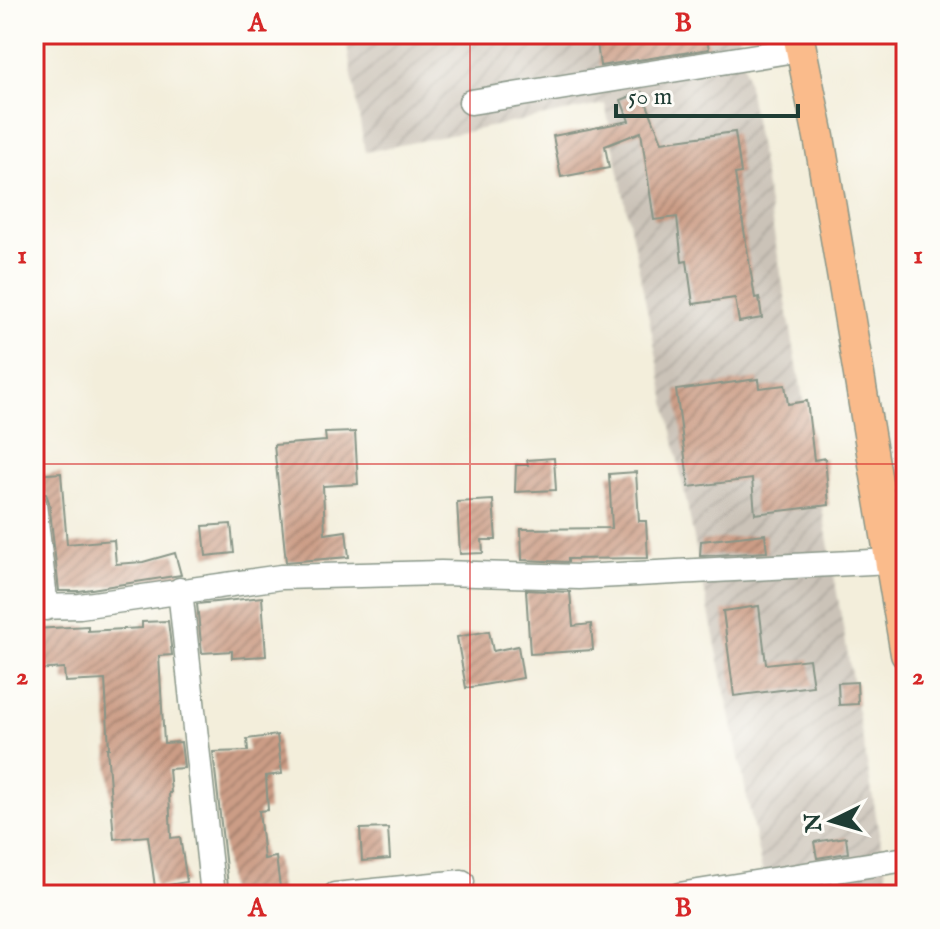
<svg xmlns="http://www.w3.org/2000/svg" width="940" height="929" font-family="'IM FELL English',serif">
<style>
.industrial{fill:url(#industrial-furrows)}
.building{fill:url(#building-hatch)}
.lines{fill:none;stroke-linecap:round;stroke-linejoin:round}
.minor-casing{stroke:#899688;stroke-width:27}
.major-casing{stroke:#899688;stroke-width:33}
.minor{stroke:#fff;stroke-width:24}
.major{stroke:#fabb8b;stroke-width:30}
.grid{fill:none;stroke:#d62828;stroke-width:2;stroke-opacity:0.55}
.neatline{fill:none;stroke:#d62828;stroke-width:3}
.grid-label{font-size:26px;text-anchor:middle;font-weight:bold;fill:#d62828}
</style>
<defs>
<pattern id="industrial-furrows" width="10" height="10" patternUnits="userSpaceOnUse" patternTransform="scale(2)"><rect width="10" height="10" fill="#cbc3b8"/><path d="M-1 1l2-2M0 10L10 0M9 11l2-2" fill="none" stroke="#aea89f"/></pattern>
<pattern id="building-hatch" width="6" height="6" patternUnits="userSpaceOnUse" patternTransform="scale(2)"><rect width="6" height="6" fill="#cc9d86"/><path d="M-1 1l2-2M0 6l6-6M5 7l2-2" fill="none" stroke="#a5816e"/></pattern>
</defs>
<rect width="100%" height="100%" fill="#fdfcf7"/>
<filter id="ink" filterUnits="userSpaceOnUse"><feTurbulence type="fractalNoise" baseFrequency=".0125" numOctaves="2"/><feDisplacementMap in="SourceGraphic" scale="16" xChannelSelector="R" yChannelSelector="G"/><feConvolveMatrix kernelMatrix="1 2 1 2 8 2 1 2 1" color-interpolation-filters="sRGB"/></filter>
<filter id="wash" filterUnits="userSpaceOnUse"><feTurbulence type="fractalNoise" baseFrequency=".006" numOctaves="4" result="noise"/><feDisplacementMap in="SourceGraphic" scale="32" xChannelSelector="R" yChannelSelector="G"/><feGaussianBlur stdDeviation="1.8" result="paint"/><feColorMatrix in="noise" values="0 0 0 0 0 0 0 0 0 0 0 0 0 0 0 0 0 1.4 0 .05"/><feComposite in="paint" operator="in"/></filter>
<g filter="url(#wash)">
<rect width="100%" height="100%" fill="#f3eedb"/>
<path class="industrial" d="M345,34H739L890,895H767L605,104L365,152Z"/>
<g id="blocks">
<path class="building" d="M596,34H706L709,49L600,66Z
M642,92L662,142L735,132L741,173L735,174L755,298L759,297L762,318L739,322L735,298L693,304L687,261L682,262L677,217L654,220L641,132L605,146L609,168L561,177L553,136L629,121L621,100Z
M758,379L759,388L785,385L788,404L807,401L814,460L825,458L829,505L755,514L752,479L689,487L676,390Z
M355,432L358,484L323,486L325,534L346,531L349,557L286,562L274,445L326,441L325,433Z
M554,458L556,490L515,492L516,465H528L527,460Z
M636,472L639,521H646L648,558L568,559V562L522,560L521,529L612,528L609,474Z
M61,473L67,544L114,540L116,564L143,562L175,553L181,575L79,591H59L49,502L46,494L34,489V475Z
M493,500L496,540H482L483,553L460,554L457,502Z
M231,524L234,553L206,556L203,526Z
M765,534L767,552L700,556L701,541Z
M526,590L570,592L573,626L591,624L593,650L530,654Z
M262,597L266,656L232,658V651L202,653L197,604Z
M759,606L766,664L809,659L813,686L734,696L723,611Z
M168,621L172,655L159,656L164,743L181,742L184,768L169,769L171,793H169L171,838L180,837L187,882L155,887L148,836L114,839L107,748H109L105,680L65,682L64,668L34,670V629L88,626V631L142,628V622Z
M489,631L493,651L518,646L523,678L466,688L457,637Z
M857,682L858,704L839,705L838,683Z
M277,735L282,774L266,776L268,810L259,811L264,859L276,857L281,895H229L213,752L248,751L247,739Z
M388,828L390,859L362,861L360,829Z
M846,837L848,853L817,858L814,842Z"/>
</g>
</g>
<g filter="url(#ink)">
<use href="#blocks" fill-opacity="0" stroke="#899688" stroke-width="2"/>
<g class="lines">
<defs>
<path id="minor" d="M471,102L801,49
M34,504L46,608
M180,590L213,895
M34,607L80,606L281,577L441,573L579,577L891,561
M335,895L462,882
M679,895L906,859"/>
<path id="major" d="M798,34L819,137L906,654"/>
</defs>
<use href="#minor" class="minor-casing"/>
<use href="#major" class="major-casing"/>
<use href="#minor" class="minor"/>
<use href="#major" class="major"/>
</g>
</g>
<path class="grid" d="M470,34V895M34,464H906"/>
<rect width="940" height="929" fill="none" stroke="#fdfcf7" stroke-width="88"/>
<g transform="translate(832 821) rotate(265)" stroke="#fdfcf7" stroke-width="6" paint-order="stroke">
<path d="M0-6L14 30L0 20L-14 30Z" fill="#1f3d34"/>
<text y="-12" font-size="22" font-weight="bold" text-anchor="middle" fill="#1f3d34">N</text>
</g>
<path d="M616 104v12h182v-12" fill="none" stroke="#1f3d34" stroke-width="4"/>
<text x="628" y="104" font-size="24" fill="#1f3d34" stroke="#fdfcf7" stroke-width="6" paint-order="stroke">50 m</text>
<rect x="44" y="44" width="852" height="841" class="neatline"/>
<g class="grid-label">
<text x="257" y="31">A</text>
<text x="683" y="31">B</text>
<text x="22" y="263">1</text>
<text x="918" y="263">1</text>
<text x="22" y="684">2</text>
<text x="918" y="684">2</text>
<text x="257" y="916">A</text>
<text x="683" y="916">B</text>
</g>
</svg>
